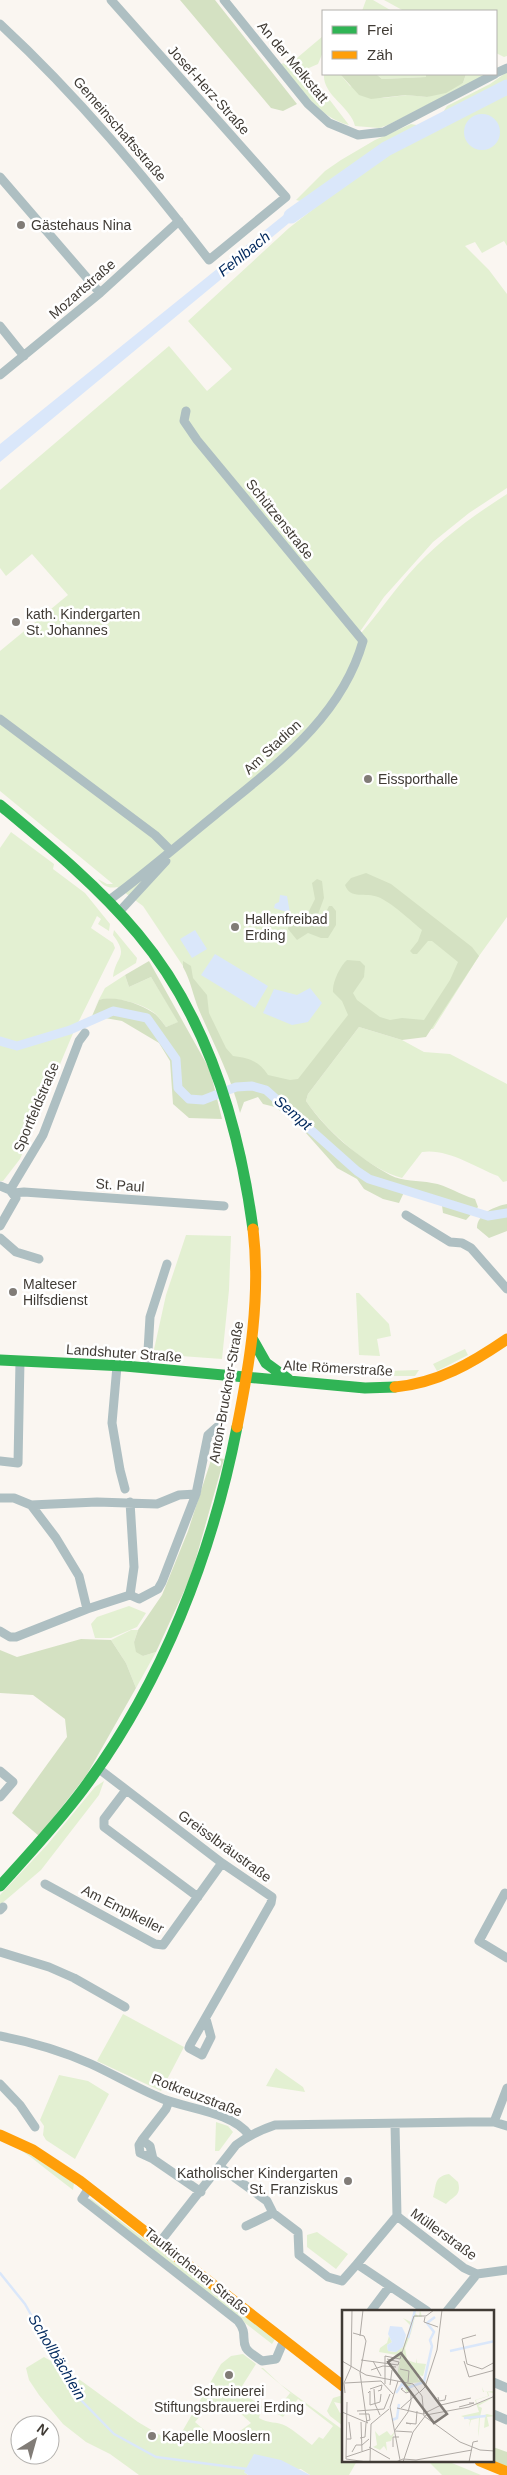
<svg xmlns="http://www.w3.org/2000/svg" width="507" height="2475" font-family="Arial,sans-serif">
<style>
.green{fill:#e3f0d2;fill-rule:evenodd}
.forest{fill:#d4e1c2}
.water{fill:#dae7fa}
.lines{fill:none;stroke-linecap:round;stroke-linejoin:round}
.stream{stroke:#dae7fa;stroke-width:2.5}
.canal{stroke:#dae7fa;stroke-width:9}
.river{stroke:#dae7fa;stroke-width:15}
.street{stroke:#aebfc2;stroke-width:9}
.fast{stroke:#30b455;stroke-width:11}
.slow{stroke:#ff9f0a;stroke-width:11}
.poi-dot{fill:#817c77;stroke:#fff;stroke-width:2}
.labels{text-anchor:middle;stroke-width:5;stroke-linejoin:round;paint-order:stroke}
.street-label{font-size:14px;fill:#403b35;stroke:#fff}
.poi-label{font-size:14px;fill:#403b35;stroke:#fff;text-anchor:start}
.water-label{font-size:15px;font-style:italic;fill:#00285d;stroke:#fff}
.inset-river{fill:none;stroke:#dae7fa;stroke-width:2.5}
.inset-road{fill:none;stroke:#b0aba6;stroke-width:1}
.view{fill:#817c77;fill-opacity:0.15;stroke:#817c77;stroke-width:2.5}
.inset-edge{fill:none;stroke:#403b35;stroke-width:2.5}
</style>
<rect width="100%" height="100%" fill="#faf6f1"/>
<path class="green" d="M366,0H373L392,11H362Z
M384,0H507V56L504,57L496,53V11H404Z
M323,36V52L318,64L302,71L293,67L291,63Z
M283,63L319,86L349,125C319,118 299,87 280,65Z
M507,72V246L504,241L482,253L475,242L465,246L489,270L507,294V488L469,513L433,542L384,597L359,633L362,632C378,614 392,593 408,575C437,542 471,517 507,494V917L479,956L433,1029L351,1021L290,1099L227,1064L191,978L143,906L117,887C109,889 103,886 98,879L107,884H113L0,791V651L68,595L32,554L6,576L0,568V490L169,346L207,391L232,369L188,321L289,228L321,203L313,204L296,200L325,171L341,160L375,140L411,124L422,126L440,117L447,106L490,84Z
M324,74H340L350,86L383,98L407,95L427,97L463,83L466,74H487L388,125L379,128L355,126C351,107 322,95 324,74Z
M376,74H426V77L382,79Z
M11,832L54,864L53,869L85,893L110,924L109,931L98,924L101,919L97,916L91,928L113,943L115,948L74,1031L20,1159L3,1181H0V848Z
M114,930L137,958L136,963L113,977C115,956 130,957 113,935Z
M125,975L129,987L151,977L179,1022L166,1027C162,1022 158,1015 153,1012C140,1003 113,996 99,1000L94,1009L105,988Z
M359,1027L402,1040L424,1052L450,1054L507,1084V1181L503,1182L498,1176C475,1167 447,1148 422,1152L402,1178C369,1170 325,1129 306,1101L308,1094Z
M186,1235L231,1236L229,1290L222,1359L153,1354L166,1295Z
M356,1293H359L389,1324L391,1336L377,1339L380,1356L359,1355Z
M465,1349L468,1355L437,1371L433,1364Z
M308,1364L385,1371L419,1370L415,1376H390L308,1369Z
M129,1606L146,1613L137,1627L111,1638H95L91,1624L97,1617Z
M131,1630H138L134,1642L143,1656L156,1652L136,1688L126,1663L111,1640Z
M104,1781L99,1795L41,1870L0,1905V1895L47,1845L95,1787Z
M123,2014L184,2047L161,2091L97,2061Z
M276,2068L303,2087L305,2092L266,2086Z
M59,2075L88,2081L109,2094L75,2159L46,2140L43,2135L44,2126L40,2120Z
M216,2122L228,2126L233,2132L219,2151H215Z
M18,2147L74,2183L73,2190C54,2176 37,2161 18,2148Z
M449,2174L458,2182C462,2196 453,2196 446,2204L433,2197C437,2185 433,2177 449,2174Z
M90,2198L270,2334L275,2339L272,2344L88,2201Z
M317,2232L348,2254L336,2269L307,2247V2235Z
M243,2354L256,2364L239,2391L262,2406L259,2418C268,2424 277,2421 286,2426C295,2431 304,2439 312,2445L319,2437L323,2439L333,2426L298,2399L283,2417L267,2408L268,2405L276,2411L290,2393L294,2396L261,2368H263L280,2384L343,2430V2461H357L349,2475H310L301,2469L244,2472L248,2475H139L110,2454L86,2442L63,2424L39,2395L29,2380L26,2368L44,2357L65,2369L138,2422L175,2444L221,2364L231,2356ZM228,2402L251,2423L240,2431L243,2438L230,2435L225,2441L211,2436L195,2422L209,2406L217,2412Z
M343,2395V2404L334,2402L340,2413L343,2412V2426L330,2416L327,2411L333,2398Z
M428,2461H447L481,2475H442Z"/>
<path class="forest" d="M180,0H215L297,104L283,111L271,108Z
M340,74H376L382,79L426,77V74H466L463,83L446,93L427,97L406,95L371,99L359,95Z
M366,873L391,884L472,947L479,956L426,1037L402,1040L359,1027L308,1094L306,1101C327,1132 358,1157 390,1175C403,1182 418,1180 432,1183C447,1185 460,1195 475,1199L478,1207L466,1220L443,1213L441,1198L406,1188L399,1203L383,1199L364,1189L357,1179L337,1168L298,1124L275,1107L263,1104L258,1097L244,1102L240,1113C231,1076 214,1045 199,1010C193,996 191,981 183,967V961L191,966L193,978L207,995L209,1013L226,1048L233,1056C249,1058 259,1061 268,1075L290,1080L298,1079L348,1015L342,1001L333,992C332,983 340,966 347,960L360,961L365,966L364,977L353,993L357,1000L380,1017L390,1020L402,1018L424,1020L450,980L458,962L432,941H428L417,954H413L410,951L418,941L422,930C411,921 391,902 378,897C366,892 350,900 345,885L351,878Z
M317,879L322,881L324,898L317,917L321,923L326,925L325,914L329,906H332L336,911V925L328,938H321L308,933L297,940L288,929L289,922L296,918L302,921L309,918V911L315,899L312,883Z
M149,961L210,1070L222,1119L189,1118L173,1104L170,1061L159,1043L122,1021L105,1018L89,1023L99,1000C113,995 139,1003 152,1012C158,1015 162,1022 166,1027L178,1022L151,977L129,987L125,975Z
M507,1204V1231L489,1238L477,1228C477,1214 495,1206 507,1204Z
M212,1457L224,1459L191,1576L156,1652L143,1656L136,1652L134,1642L138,1630L162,1595L188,1531Z
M81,1639L111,1640L126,1663L136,1688L86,1776L39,1836L12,1813L67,1737L65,1719L33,1695L0,1693V1650L17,1657Z
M493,2447L507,2452V2467L493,2461Z"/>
<path class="water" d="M464 132a18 18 0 1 1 36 0a18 18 0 1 1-36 0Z
M300,202L311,205L0,462V444Z
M280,895L287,896L290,913L274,908L275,904L279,902Z
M195,930L207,949L192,958L180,939Z
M215,954L268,986L255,1008L201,975Z
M310,988L322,1003L308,1022L292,1025L263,1013L274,989L297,995Z
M254,2454L281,2460L310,2475H248L244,2472Z"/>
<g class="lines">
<path class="stream" d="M0,2273L25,2304L76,2395L114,2434L156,2457L247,2469"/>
<path class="canal" d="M0,1041L17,1046L70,1030L113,1011L147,1018L176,1059L178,1088L189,1099L203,1100L236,1087L252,1086L266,1090L357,1171L369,1179L488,1216L507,1213"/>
<path class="river" d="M291,216L386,149L507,87"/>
<path class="street" d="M224,0L308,104L329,123L358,135L384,132L495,74
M0,24C78,96 144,176 209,260L286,197L111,0
M496,73L507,68
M0,177L100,293
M0,326L24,356
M0,375L100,293L179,221
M0,719L155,835L171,851
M108,901C145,874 179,844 215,815C274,766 341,719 363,641L197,440L184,421L186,411
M119,912L166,861
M0,1186L10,1190L16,1198L0,1226
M10,1190L43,1135L79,1041L85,1033
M14,1193L24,1192L224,1206
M406,1215L450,1242L462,1243L471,1248L507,1289
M0,1238L16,1252L39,1259
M117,1366L112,1423L120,1470L125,1489
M147,1368L150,1317L167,1264
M0,1461L18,1463L20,1361
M0,1498H14L31,1505L97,1502L157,1504L179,1495L196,1494
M130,1595L139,1599L158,1589L162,1582L196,1494L208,1435L217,1427
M87,1609L130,1595L134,1567L130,1502
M0,1631L10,1637H16L87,1609L79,1576L56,1538L31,1505
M99,1769L222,1863L272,1897L271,1903L190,2045L189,2048L202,2055L211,2037L206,2019
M0,1771L13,1782L0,1797
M126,1790L104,1819V1827L198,1897
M45,1884L155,1944L163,1945L222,1863
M505,1893L479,1941L507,1958
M0,1910L3,1907
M0,1952L49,1967L74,1978L125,2007
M0,2036C31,2042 62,2051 91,2064C115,2075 138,2089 163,2099C189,2109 232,2112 249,2135
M0,2084L20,2105L35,2127
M494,2122L507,2088
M395,2124L397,2216
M142,2140L150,2146L153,2159L140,2153L139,2145L142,2140L166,2109L169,2101
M153,2159L201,2192
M220,2167L267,2201L273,2213L298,2232L299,2255L328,2277L342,2281L357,2264L427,2311
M89,2188L82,2199L238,2321C248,2334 241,2338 246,2348C249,2353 257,2357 262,2361L276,2359L284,2340
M397,2216L464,2268L477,2274L507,2270
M246,2226L273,2213
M160,2242L236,2145C248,2136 260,2130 275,2125L469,2122H494L507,2126
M357,2264L397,2216
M371,2311L389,2287
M447,2311L477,2274
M493,2382L507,2388
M493,2414L507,2420"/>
<path class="fast" d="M0,805C48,845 97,885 138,934C207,1016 239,1125 253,1229
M253,1340L266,1363L288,1379
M0,1360L125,1366L365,1388L395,1387
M0,1886C29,1854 58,1823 84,1788C162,1683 212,1555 237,1427"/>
<path class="slow" d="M395,1387C438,1383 472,1363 507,1339
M237,1427C250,1362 261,1296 253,1229
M0,2135L33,2150L80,2181L343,2386
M480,2461L507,2472"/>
</g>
<g class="poi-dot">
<circle cx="21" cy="225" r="5"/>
<circle cx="16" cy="622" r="5"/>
<circle cx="368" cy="779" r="5"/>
<circle cx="235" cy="927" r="5"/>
<circle cx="13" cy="1292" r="5"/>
<circle cx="348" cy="2181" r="5"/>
<circle cx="229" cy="2375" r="5"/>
<circle cx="152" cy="2436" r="5"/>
</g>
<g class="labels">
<g class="street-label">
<text transform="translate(293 62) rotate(50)" y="5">An der Melkstatt</text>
<text transform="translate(209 90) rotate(48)" y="5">Josef-Herz-Straße</text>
<text transform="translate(120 129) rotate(49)" y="5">Gemeinschaftsstraße</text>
<text transform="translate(82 289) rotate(-41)" y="5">Mozartstraße</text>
<text transform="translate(280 519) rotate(51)" y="5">Schützenstraße</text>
<text transform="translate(272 747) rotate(-43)" y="5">Am Stadion</text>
<text transform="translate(36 1107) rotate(-67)" y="5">Sportfeldstraße</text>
<text transform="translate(120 1185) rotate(4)" y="5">St. Paul</text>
<text transform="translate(124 1353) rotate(4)" y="5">Landshuter Straße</text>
<text transform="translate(338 1368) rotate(3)" y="5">Alte Römerstraße</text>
<text transform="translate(226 1392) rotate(-80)" y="5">Anton-Bruckner-Straße</text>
<text transform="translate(225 1846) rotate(36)" y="5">Greisslbräustraße</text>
<text transform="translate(123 1909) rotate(27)" y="5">Am Emplkeller</text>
<text transform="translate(197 2095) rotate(21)" y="5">Rotkreuzstraße</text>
<text transform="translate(444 2234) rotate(36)" y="5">Müllerstraße</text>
<text transform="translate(197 2271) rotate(39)" y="5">Taufkirchener Straße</text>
</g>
<g class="poi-label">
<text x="31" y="230">Gästehaus Nina</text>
<text x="26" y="619">kath. Kindergarten<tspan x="26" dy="16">St. Johannes</tspan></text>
<text x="378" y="784">Eissporthalle</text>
<text x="245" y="924">Hallenfreibad<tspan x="245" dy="16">Erding</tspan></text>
<text x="23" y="1289">Malteser<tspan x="23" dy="16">Hilfsdienst</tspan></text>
<text x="338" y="2178" text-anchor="end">Katholischer Kindergarten<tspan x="338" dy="16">St. Franziskus</tspan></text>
<text x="229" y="2396" text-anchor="middle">Schreinerei<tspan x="229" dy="16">Stiftungsbrauerei Erding</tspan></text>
<text x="162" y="2441">Kapelle Mooslern</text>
</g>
<g class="water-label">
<text transform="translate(244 254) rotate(-39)" y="5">Fehlbach</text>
<text transform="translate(293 1113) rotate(41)" y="5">Sempt</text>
<text transform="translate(57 2357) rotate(59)" y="5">Schollbächlein</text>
</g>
</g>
<g transform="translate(342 2310)">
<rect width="152" height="152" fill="#faf6f1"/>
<path d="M78,0L80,7H73L69,23L63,38L65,50L74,53V48L75,53L84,54L81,66L76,65V70L81,69V72L69,73L68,81L64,82L59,66H55L58,49H54L55,45L37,42L38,38L45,33L47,26L50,32L45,35L46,41L53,42L61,37L69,16L61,8L71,13L73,3L77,7ZM151,75L152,83L146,82L147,86L134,90L135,94L152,87L136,96L140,98L138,107L145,104L153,106L145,107L147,116L142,118L143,107H138L137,121L136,127L137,108L129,110L127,117L128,110L119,106L137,102L133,90L146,86L145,82H141L140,77L142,82L152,81ZM33,121L37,126L45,121L49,126L53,121L49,131L44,132L45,141L42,136L38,140L31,137L35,135Z" fill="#e3f0d2"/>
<path d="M48,16L60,17L64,25L61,37L54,42L46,41L45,35L50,32L46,24Z" fill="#dae7fa"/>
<path class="inset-river" d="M66,28L73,0M108,41L153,31M54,83L60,74L65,78L82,72L90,36L88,30L92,22L85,13L93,7M122,108L144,106M50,110L55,108L57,94"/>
<path class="inset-road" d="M83,7L82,12L96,17M11,23L22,26L24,31L18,63L25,113M134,25L120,29L125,54L140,59L153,52M18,26L21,0M19,50L56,55L57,52L45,49M0,51L24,65L71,74L80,86L82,106L118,132L138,140L153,141M31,51L39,66M122,51L127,67L153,60M58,59L67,61L66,72M29,60L41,56L54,57M3,73L39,71L51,84M43,74V46L58,49L72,6H84L92,0M48,75L50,60M28,79L40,75L39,80L36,81M32,79L33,94L38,105M78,82L83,77L95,40L100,0M3,83L2,73L9,57L10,0M26,83L28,81V95L38,92L39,84M96,87L97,91L103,90L104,85M48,97L58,150M48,97L56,71M117,97L132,93H127M55,98L81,104L99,95L129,88M59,98L77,82M42,99L48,84M15,101L42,99M0,102L26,113M17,104H27L28,110L24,111M19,112L20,141M69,114L64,113L74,114L75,101M53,120L66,102L69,91V81L64,83L59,79L61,78M53,121L70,122M18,128L23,127L24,113M5,129H9L7,112M27,137L48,149M51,137V127H57M10,142L14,135H20L27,129M4,147L28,139M4,149L5,92M4,149L25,152M28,152L29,114L47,99M54,152L61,149L74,150L130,140M61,152L71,122L84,105L127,97L153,86M127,152L131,132L136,131"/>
<path class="view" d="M59,43L105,104L92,113L46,52Z"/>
<rect width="152" height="152" class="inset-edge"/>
</g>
<rect x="322" y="10" width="175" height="65" fill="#ffffff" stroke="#b3b1ae"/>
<rect x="332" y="26" width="25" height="8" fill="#30b455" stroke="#b3b1ae"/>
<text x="367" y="35" font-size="15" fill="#403b35">Frei</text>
<rect x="332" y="51" width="25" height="8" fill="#ff9f0a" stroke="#b3b1ae"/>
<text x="367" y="60" font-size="15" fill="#403b35">Zäh</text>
<g transform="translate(35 2440) rotate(37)"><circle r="24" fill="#ffffff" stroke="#b3b1ae"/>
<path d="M0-4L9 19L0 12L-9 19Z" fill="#817c77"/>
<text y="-8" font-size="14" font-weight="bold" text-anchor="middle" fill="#403b35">N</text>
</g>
</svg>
